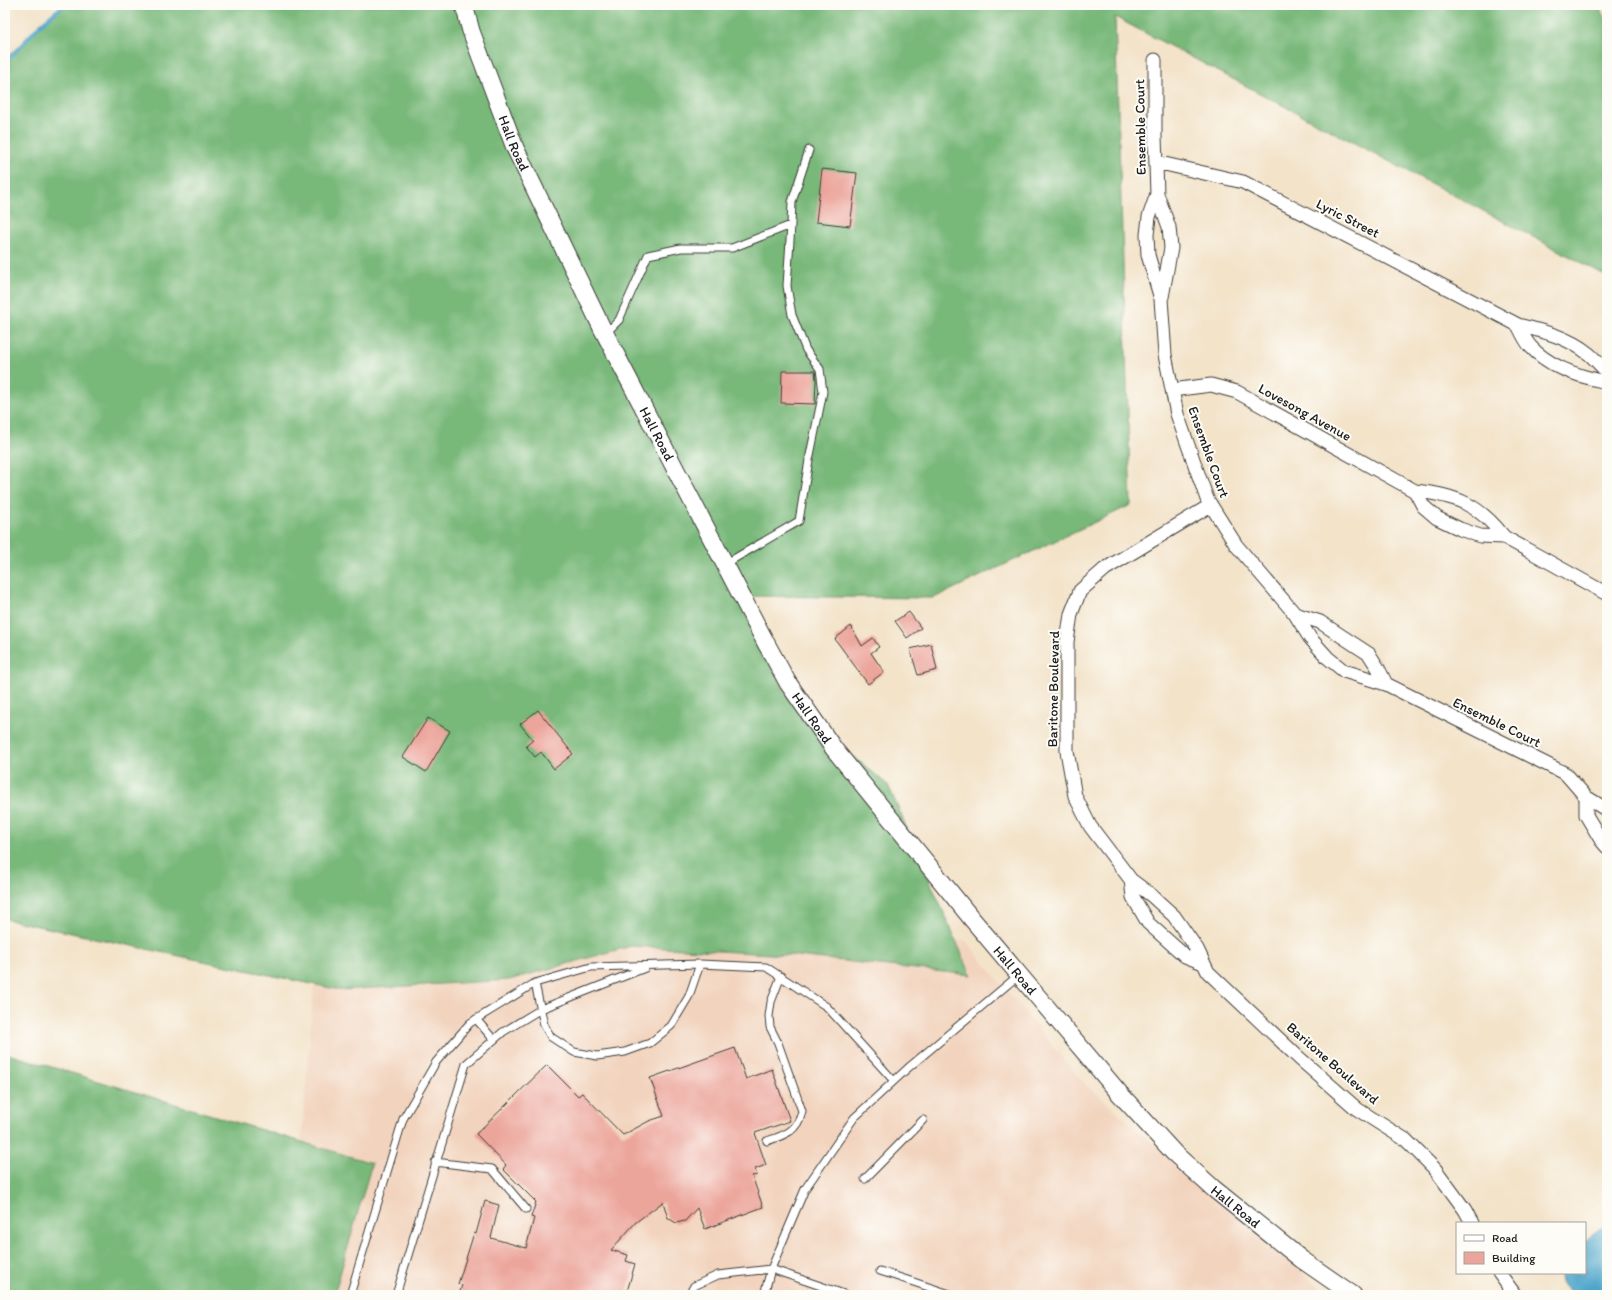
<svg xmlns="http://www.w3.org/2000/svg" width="1612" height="1300" font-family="Itim,sans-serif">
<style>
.built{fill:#f2d4be}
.forest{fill:#78b879;stroke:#4a6a4a}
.water{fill:#4ea5ca;stroke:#356073}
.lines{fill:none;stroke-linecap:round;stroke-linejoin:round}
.stream{stroke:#4ea5ca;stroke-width:4}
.building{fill:#eca59b}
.service-casing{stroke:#3c3a36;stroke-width:9}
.minor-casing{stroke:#3c3a36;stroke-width:15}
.tertiary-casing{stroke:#3c3a36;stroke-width:19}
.service{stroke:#fff;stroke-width:7}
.minor{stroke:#fff;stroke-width:13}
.tertiary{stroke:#fff;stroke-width:17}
.labels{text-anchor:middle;stroke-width:4;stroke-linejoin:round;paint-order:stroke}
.street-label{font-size:14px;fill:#1c1c1c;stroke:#fdfcf7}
</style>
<rect width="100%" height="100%" fill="#fdfcf7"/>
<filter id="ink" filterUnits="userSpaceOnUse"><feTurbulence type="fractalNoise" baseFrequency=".025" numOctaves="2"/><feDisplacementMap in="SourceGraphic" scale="8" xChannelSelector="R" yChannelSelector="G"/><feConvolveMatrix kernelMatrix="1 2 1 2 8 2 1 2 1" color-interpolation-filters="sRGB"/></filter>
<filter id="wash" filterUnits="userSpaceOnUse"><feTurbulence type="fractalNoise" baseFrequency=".012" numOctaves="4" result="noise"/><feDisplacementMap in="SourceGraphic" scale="16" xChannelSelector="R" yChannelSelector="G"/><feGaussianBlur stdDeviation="0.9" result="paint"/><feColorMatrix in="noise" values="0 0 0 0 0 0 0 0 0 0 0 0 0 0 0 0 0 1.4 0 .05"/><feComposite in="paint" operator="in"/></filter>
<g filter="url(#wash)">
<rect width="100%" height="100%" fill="#f3e3c9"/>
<path class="built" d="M318,935L965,940L1080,1079L1183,1170L1329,1295H289Z"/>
<path class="forest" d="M64,5H1598L1607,23V276L1115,17L1131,505L934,598L737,596L793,706L888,785L971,975L788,955L631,946L509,980L340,990L5,919V59Z
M5,1053L372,1163L334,1295H5Z"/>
<path class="water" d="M1607,1225V1295C1590,1295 1559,1298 1560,1273H1585V1240L1599,1229Z"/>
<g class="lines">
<path class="stream" d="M5,63L40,25L64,5"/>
</g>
<g id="blocks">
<path class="building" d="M822,169L857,173L850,226L816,222Z
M782,371H815L816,380L815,404L781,403Z
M909,612L921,628L907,638L895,621Z
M851,626L862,646L873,638L879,647L871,653L884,672L868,684L835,639Z
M931,644L937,670L918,675L910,649Z
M538,710L573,754L554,769L541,752L535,757L526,746L533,740L520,724Z
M428,718L450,731L426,772L403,757Z
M735,1048L746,1079L772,1069L790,1121L755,1133L766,1165L755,1169L757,1175L752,1176L763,1207L705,1229L697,1208L685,1221L676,1223L668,1218L663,1202L636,1222L611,1250L628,1255L626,1261L635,1264L626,1295H459L462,1285L458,1284L474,1233L476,1234L485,1201L499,1205L491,1238L526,1248L534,1218L531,1217L536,1202L503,1169L506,1165L476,1134L547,1065L578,1096L582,1093L623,1135L649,1121L664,1116L650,1078Z"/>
</g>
</g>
<g filter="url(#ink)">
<use href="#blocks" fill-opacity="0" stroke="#3c3a36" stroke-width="1"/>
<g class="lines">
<defs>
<path id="service" d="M791,225L792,202L809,150
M606,333L619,320L648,255L681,248H732L791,225L787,286L792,315L806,350L820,369L823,392L809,460L799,521L725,564
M535,983L544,1025L551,1037L574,1052L597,1056L625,1052L650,1043L671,1026L689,996L700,964
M476,1019L494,1040
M767,1141C785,1135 798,1131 802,1111L778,1043L770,1027L769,1016L771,1002L781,976
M435,1162L492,1169L526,1209
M865,1179L923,1120
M880,1271L953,1295
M350,1295L403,1119L436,1062L470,1023L535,983L591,967L700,964L766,967L827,1007L894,1081
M396,1295L466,1064L503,1032L541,1009L645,968
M689,1295L694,1286L718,1275L771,1269L764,1295
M847,1295L771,1269L805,1189L854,1118L908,1068L1019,975"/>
<path id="minor" d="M1155,60V136L1157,194L1169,227L1171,248L1162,297
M1156,162L1243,182L1518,325C1543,331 1568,337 1589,354C1595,359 1601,366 1607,372
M1157,194L1149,217L1147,235L1148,255L1161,299L1165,355L1177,414L1207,499L1236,545L1295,614L1310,638L1328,658L1344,671L1386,684L1566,774L1586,797L1607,810
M1518,325C1521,331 1525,340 1530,346C1549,367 1580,377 1607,382
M1172,390L1211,385L1237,392L1415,491C1455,495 1479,504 1504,537L1607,594
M1415,491L1423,506L1437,518L1460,529L1480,536L1504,537
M1211,505L1105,569L1080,591L1071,614L1067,642V751L1075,796L1090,826L1131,880L1151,895L1174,916L1197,949L1208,972L1299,1058L1357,1109L1406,1140L1435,1169L1465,1210L1472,1223
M1295,614L1320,622L1369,654L1378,668L1386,684
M1586,797V815L1601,840L1607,847
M1131,880L1133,897L1148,923L1185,956L1203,963
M1499,1273L1515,1295"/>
<g id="tertiary">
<path id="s1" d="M464,5L471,31L515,148L602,328L767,645L788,683L834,749L972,919L1120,1094L1174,1153L1214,1189L1301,1259L1353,1295"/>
</g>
</defs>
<use href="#service" class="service-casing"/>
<use href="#minor" class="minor-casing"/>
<use href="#tertiary" class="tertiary-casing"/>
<use href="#service" class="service"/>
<use href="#minor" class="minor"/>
<use href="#tertiary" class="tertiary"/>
</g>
</g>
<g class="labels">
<g class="street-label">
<text transform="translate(1140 127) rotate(-91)" y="5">Ensemble Court</text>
<text dy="5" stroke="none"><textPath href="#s1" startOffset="147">Hall Road</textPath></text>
<text transform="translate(1348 218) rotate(27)" y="5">Lyric Street</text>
<text transform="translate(1305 412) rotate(29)" y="5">Lovesong Avenue</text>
<text dy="5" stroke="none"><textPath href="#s1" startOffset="471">Hall Road</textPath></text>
<text transform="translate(1209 452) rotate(70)" y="5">Ensemble Court</text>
<text transform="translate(1053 689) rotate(-89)" y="5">Baritone Boulevard</text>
<text dy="5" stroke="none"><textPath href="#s1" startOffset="795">Hall Road</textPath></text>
<text transform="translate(1497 722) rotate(26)" y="5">Ensemble Court</text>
<text dy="5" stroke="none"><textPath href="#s1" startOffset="1119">Hall Road</textPath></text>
<text transform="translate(1333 1063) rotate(41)" y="5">Baritone Boulevard</text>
<text dy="5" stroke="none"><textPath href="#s1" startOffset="1443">Hall Road</textPath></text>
</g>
</g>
<rect width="1612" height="1300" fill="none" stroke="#fdfcf7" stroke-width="20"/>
<rect x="1456" y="1222" width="130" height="52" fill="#fdfcf7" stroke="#a3a29f"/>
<rect x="1464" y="1235" width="20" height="6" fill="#ffffff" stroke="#a3a29f"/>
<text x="1492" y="1242" font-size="12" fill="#1c1c1c">Road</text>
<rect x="1464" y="1252" width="20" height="12" fill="#eca59b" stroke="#a3a29f"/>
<text x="1492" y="1262" font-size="12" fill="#1c1c1c">Building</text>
</svg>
